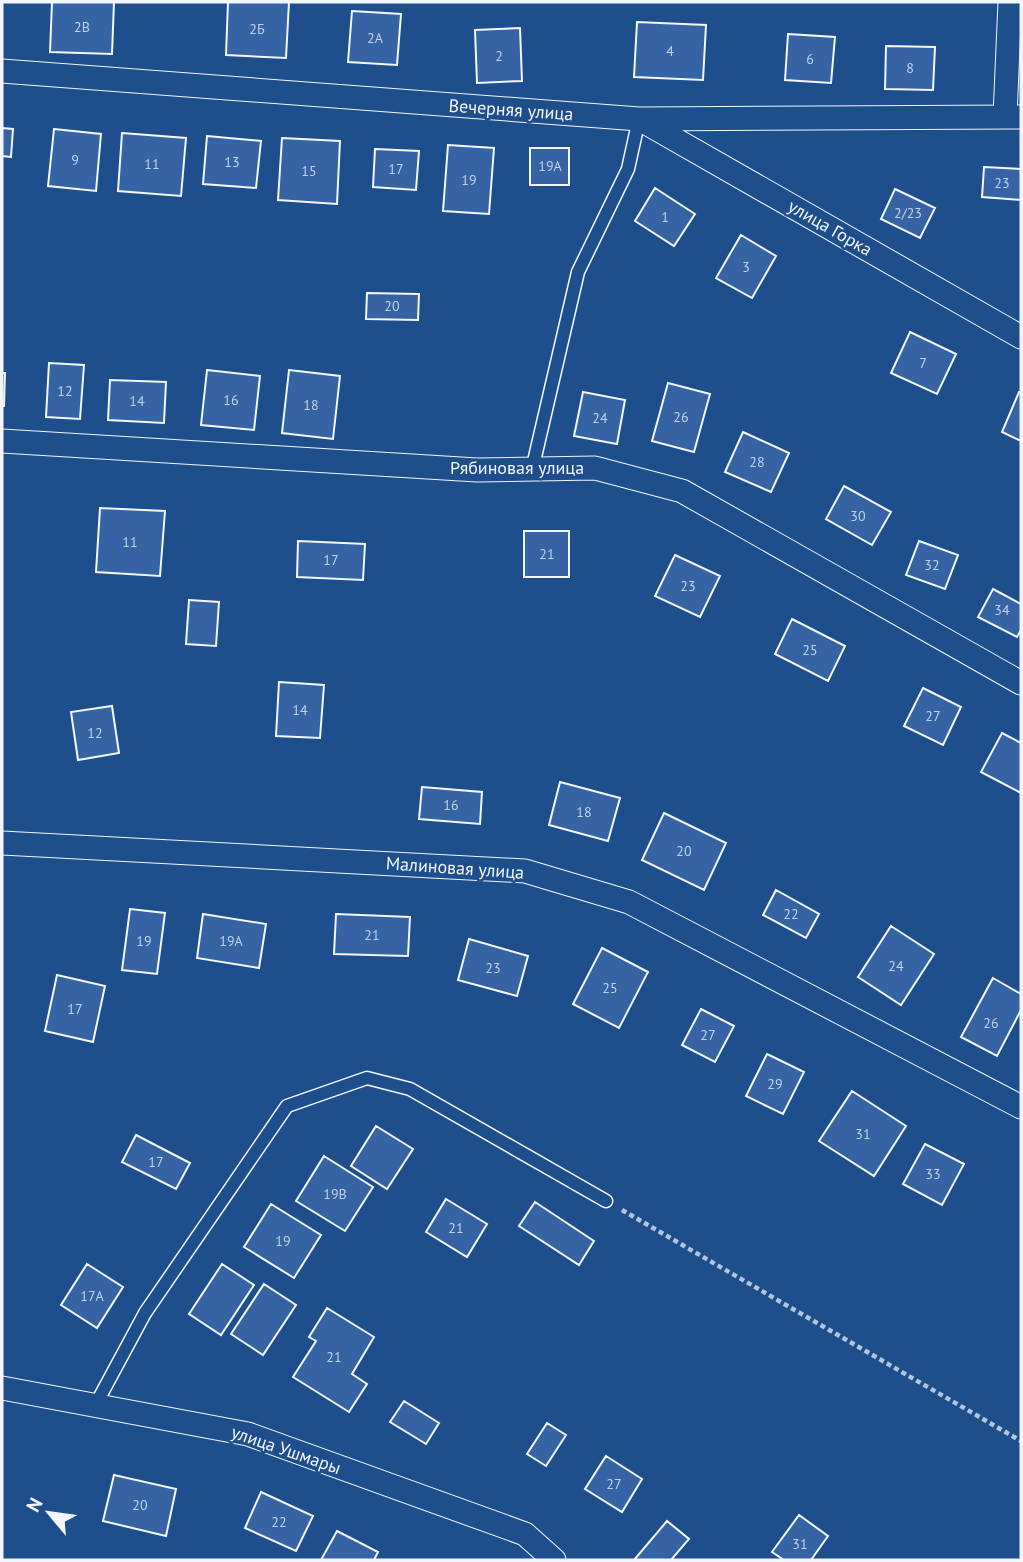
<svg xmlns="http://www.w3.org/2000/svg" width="1023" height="1562" font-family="'PT Sans',sans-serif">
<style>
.building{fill:#3563a3;stroke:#f2f6ff;stroke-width:2}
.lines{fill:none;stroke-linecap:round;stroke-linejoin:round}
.service-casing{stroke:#f2f6ff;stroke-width:15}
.minor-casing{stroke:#f2f6ff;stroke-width:25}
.path{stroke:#b3c4dc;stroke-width:4.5;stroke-dasharray:5 3.5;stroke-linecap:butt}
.service{stroke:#1f4e8c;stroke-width:12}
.minor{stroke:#1f4e8c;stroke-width:23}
.labels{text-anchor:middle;stroke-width:5;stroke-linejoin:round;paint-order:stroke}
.number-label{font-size:14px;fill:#c3d1e8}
.street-label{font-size:18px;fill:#f2f6ff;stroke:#1f4e8c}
</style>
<rect width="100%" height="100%" fill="#1f4e8c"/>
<path class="building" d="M52,2H114L112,54L50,52Z
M228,2H289L286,58L226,55Z
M352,11L401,14L397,65L348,62Z
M637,22L706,25L703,80L634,77Z
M520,28L522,81L477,83L475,30Z
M788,34L835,37L831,83L785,80Z
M886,46L935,47L933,90L885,89Z
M2,128L13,129L11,157L2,156Z
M54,129L101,134L96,191L48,186Z
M122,133L186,138L181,196L118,191Z
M207,136L261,141L256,188L203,184Z
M282,138L340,141L337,204L278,200Z
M448,145L494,148L489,214L443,211Z
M530,148H569V185H530Z
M375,149L419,151L416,190L373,187Z
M984,167L1021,169V200L982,197Z
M655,188L695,214L674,246L635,221Z
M895,189L935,208L920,238L881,219Z
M741,235L776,256L752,298L716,278Z
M367,293L419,294L418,320L366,319Z
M910,332L956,354L937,394L891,373Z
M49,363L84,365L80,419L46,417Z
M207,370L260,376L254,430L201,425Z
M289,370L340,376L333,439L282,433Z
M2,373H5L4,406H2Z
M110,380L166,382L164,423L108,420Z
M668,383L710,394L694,452L652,441Z
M583,392L625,400L617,444L574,436Z
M1019,392H1021V441L1002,432Z
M743,432L789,453L771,492L725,472Z
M844,486L891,512L872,545L826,519Z
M100,508L165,511L160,576L96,572Z
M524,531H569V577H524Z
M298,541L365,544L363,580L297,577Z
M919,541L958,555L945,589L906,575Z
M675,555L720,576L700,617L655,596Z
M993,589L1021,604V630L1017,637L978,617Z
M189,600L219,602L216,646L186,644Z
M792,619L845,646L828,681L775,654Z
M279,682L324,685L320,738L276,736Z
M923,688L961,707L943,745L904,726Z
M112,706L119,753L78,760L71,712Z
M1002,733L1021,743V793L981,772Z
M560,782L620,798L608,841L549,825Z
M422,787L482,792L480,824L419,819Z
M664,813L726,843L704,890L642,860Z
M776,890L819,914L806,938L763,915Z
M130,909L165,913L157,974L122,970Z
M203,914L266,924L259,968L197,958Z
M336,914L410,917L408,956L334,954Z
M891,926L934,954L901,1005L858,977Z
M469,939L528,956L517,996L458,980Z
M602,948L648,972L619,1028L573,1004Z
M57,975L105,986L93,1042L45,1031Z
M993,978L1021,994V1010L997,1056L961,1037Z
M701,1009L734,1026L715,1062L682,1045Z
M767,1054L804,1072L783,1114L746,1096Z
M852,1091L906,1126L874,1176L819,1141Z
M376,1126L413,1149L387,1189L351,1166Z
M136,1135L190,1163L176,1189L122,1162Z
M925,1144L964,1164L942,1205L903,1184Z
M324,1156L373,1187L345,1231L296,1201Z
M446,1199L487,1224L467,1257L426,1232Z
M535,1202L594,1241L579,1265L519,1226Z
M271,1204L321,1235L294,1278L244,1247Z
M87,1264L123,1287L97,1328L61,1305Z
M222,1264L254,1285L221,1335L189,1314Z
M264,1284L296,1305L263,1355L231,1334Z
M327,1308L374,1337L352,1374L367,1384L349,1412L293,1377L316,1341L309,1337Z
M404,1401L439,1423L426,1444L390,1422Z
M547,1423L566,1435L546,1466L527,1454Z
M606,1456L642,1479L622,1512L585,1489Z
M114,1475L176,1489L166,1536L103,1521Z
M261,1492L313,1516L296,1551L245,1528Z
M799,1515L828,1536L811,1560H784L772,1552Z
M667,1521L689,1539L671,1560H634Z
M337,1531L378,1552L374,1560H321Z"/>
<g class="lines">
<defs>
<path id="service" d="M532,470L578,272L628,169L639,119
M96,1404L145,1313L287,1106L367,1078L410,1089L606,1201"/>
<path id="minor" d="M2,71L639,119L1021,117
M1005,116L1010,2
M641,120L1021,337
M2,441L477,470L595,468L682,491L1021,683
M2,843L525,871L629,902L1021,1107
M2,1388L248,1434L525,1534L554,1560"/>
</defs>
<use href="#service" class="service-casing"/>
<use href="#minor" class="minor-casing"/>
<path class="path" d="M622,1210L1021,1441"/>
<use href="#service" class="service"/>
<use href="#minor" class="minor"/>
</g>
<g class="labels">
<g class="number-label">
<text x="82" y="32">2В</text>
<text x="257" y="34">2Б</text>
<text x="375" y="43">2А</text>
<text x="670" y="56">4</text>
<text x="499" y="61">2</text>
<text x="810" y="64">6</text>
<text x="910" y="73">8</text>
<text x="75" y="165">9</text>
<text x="232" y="167">13</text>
<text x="152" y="169">11</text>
<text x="550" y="171">19А</text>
<text x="396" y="174">17</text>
<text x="309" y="176">15</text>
<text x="469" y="185">19</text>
<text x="1002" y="188">23</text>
<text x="908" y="218">2/23</text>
<text x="665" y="222">1</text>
<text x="746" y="272">3</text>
<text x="392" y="311">20</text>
<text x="923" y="368">7</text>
<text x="65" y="396">12</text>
<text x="231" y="405">16</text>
<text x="137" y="406">14</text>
<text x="311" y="410">18</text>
<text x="681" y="422">26</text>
<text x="600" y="423">24</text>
<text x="757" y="467">28</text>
<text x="858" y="521">30</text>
<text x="130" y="547">11</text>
<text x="547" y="559">21</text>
<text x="331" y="565">17</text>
<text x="932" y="570">32</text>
<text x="688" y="591">23</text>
<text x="1002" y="615">34</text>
<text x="810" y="655">25</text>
<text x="300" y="715">14</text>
<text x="933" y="721">27</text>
<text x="95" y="738">12</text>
<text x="451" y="810">16</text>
<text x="584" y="817">18</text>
<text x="684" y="856">20</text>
<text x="791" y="919">22</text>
<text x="372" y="940">21</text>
<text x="144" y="946">19</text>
<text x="231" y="946">19А</text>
<text x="896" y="971">24</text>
<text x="493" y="973">23</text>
<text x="610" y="993">25</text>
<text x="75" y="1014">17</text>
<text x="991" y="1028">26</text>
<text x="708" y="1040">27</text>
<text x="775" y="1089">29</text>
<text x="863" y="1139">31</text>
<text x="156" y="1167">17</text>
<text x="933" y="1179">33</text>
<text x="335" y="1199">19В</text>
<text x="456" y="1233">21</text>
<text x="283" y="1246">19</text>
<text x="92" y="1301">17А</text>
<text x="334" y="1362">21</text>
<text x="614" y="1489">27</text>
<text x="140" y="1510">20</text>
<text x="279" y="1527">22</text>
<text x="800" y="1549">31</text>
</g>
<g class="street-label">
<text transform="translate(511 110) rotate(4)" y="6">Вечерняя улица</text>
<text transform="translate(830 228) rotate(30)" y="6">улица Горка</text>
<text x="517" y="474">Рябиновая улица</text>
<text transform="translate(455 868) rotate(4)" y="6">Малиновая улица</text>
<text transform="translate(286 1450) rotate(19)" y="6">улица Ушмары</text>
</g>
</g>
<rect width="1023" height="1562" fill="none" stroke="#f2f6ff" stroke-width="7"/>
<g transform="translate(49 1513) rotate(299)" stroke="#1f4e8c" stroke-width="5" paint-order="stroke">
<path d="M0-5L12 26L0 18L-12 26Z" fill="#f2f6ff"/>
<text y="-10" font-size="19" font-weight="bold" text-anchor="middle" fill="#f2f6ff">N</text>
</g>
</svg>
